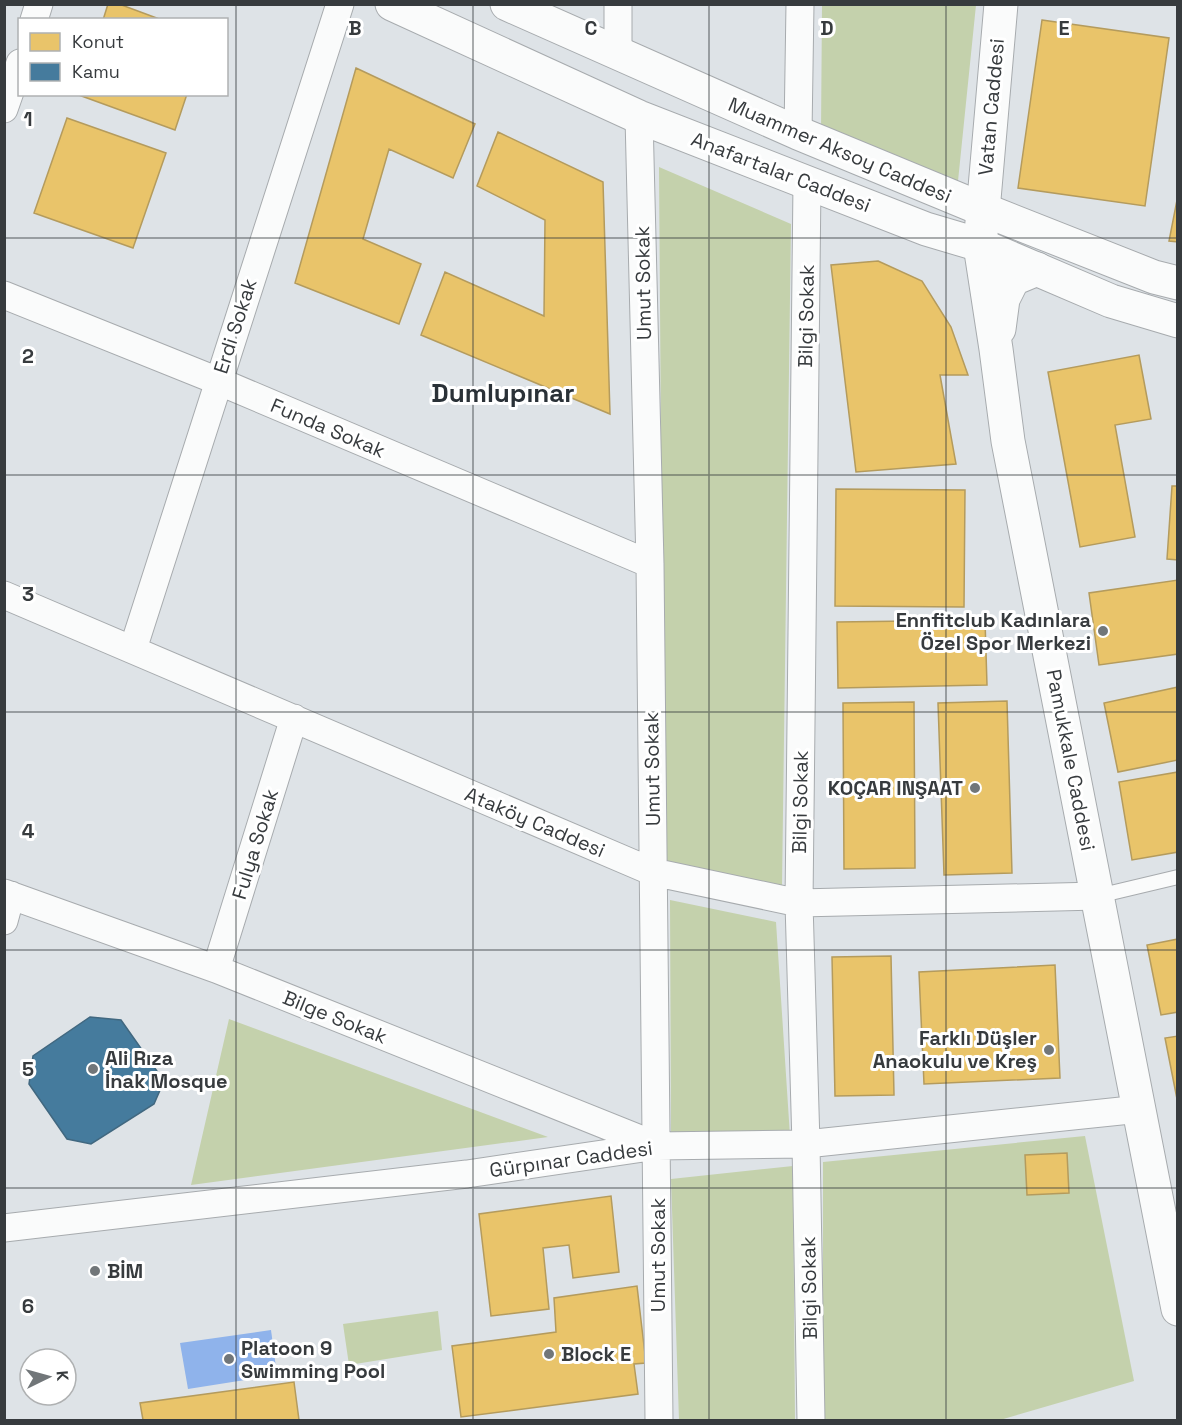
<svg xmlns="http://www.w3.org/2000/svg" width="1182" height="1425" font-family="'Space Grotesk',sans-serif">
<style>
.green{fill:#c4d1ac}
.water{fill:#8fb3eb}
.homes{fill:#e9c46a;stroke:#b49b5d;stroke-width:1.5}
.public{fill:#457b9d;stroke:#416880;stroke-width:1.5}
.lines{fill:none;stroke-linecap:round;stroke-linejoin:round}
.service-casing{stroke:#a7abae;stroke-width:16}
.minor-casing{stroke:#a7abae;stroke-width:29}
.tertiary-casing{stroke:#a7abae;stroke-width:35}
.secondary-casing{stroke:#a7abae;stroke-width:35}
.service{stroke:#fafbfb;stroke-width:14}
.minor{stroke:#fafbfb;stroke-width:27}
.tertiary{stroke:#fafbfb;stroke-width:33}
.secondary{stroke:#fafbfb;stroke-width:33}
.grid{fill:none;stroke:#373b3e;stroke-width:1.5;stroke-opacity:0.55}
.poi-dot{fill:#717679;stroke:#fff;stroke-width:2}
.labels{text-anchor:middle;stroke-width:6;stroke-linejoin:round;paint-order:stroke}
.street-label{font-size:20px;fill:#373b3e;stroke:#fff}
.poi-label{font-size:20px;font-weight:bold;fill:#373b3e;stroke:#fff;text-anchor:start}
.district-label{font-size:26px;font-weight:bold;fill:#2a3137;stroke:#fff}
.grid-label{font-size:20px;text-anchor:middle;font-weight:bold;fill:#373b3e;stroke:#fff;stroke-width:6;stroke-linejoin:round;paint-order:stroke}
</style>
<rect width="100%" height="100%" fill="#dee3e7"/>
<path class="green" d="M822,5H976L958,181L821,132Z
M659,167L791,224L782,886L664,860Z
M670,900L776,922L790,1136L671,1134Z
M229,1019L548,1137L191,1185Z
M1085,1136L1134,1381L1000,1420H823V1162Z
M793,1166L795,1420H679L671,1179Z
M438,1311L442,1350L349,1365L343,1324Z"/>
<path class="water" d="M271,1330L277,1375L188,1389L180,1343Z"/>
<path class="homes" d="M108,4H119L162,20H103Z
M1042,20L1169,38L1145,206L1018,188Z
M356,68L475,124L453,178L389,149L363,239L421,264L399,324L295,283Z
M76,94H187L175,130Z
M67,118L166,153L133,248L34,213Z
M498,132L603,182L610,414L421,335L445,272L544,316L545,220L477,186Z
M1178,195V242L1169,241Z
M878,261L922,281L951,327L968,375H940L956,464L856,472L831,265Z
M1139,355L1151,419L1115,425L1135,537L1080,547L1048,372Z
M1172,486H1178V560L1167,559Z
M836,489L965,490L964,607L835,606Z
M1178,580V654L1099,665L1089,593Z
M985,620L987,685L838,688L837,622Z
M1178,687V760L1118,772L1104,703Z
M1007,701L1012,873L944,875L938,703Z
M914,702L915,868L844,869L843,703Z
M1178,772V852L1132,860L1119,782Z
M1178,939V1012L1161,1015L1147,945Z
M891,956L894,1095L835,1096L832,957Z
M1055,965L1060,1078L924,1084L919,972Z
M1178,1036V1104L1165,1038Z
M1067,1153L1069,1193L1027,1195L1025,1155Z
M611,1196L619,1272L573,1278L569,1245L543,1248L549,1309L491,1316L479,1214Z
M637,1286L646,1363L634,1364L638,1394L461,1417L452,1346L556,1332L554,1298Z
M294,1382L299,1420H143L140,1403Z"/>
<path class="public" d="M90,1017L121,1020L164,1081L154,1104L91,1144L67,1139L29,1084L33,1056Z"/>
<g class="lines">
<defs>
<path id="service" d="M1098,896L1178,877"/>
<path id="minor" d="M618,4V55
M34,20L39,4
M4,109L20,63
M639,117L650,564L659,1420
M798,133L800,4
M807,183L799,903L806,1144L811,1420
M4,295L218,381L650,564
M4,595L653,872L799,903L1098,896
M133,649L340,4
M4,893L216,969L655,1145
M4,921L11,895
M216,969L294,718
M4,1228L467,1174L657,1146L806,1144L1140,1109"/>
<path id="tertiary" d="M1001,4L980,245L996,349L1008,441L1178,1309
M999,329L1003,299L1013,279L1037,269"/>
<path id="secondary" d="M392,4L639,117L926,229L980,245L1111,301L1178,321
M507,4L798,133L982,209L1154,277L1178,283"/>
</defs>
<use href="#service" class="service-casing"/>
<use href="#minor" class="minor-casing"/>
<use href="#tertiary" class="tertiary-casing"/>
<use href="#secondary" class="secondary-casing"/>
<use href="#service" class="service"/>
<use href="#minor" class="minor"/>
<use href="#tertiary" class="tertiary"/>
<use href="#secondary" class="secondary"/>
</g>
<path class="grid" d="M236,4V1420M473,4V1420M709,4V1420M946,4V1420M4,238H1178M4,475H1178M4,712H1178M4,950H1178M4,1188H1178"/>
<g class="poi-dot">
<circle cx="1103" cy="631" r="6"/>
<circle cx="975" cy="788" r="6"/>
<circle cx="1049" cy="1050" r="6"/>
<circle cx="93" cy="1069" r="6"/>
<circle cx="95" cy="1271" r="6"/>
<circle cx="549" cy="1354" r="6"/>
<circle cx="229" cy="1359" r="6"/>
</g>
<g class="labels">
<g class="street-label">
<text transform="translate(991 107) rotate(-85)" y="7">Vatan Caddesi</text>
<text transform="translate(840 150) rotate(23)" y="7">Muammer Aksoy Caddesi</text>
<text transform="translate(781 172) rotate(21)" y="7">Anafartalar Caddesi</text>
<text transform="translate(643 283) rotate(-91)" y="7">Umut Sokak</text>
<text transform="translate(806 316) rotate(-89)" y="7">Bilgi Sokak</text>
<text transform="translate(235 326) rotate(-72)" y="7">Erdi Sokak</text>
<text transform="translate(328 428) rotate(23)" y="7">Funda Sokak</text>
<text transform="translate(1071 760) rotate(79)" y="7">Pamukkale Caddesi</text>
<text transform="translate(652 769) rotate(-91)" y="7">Umut Sokak</text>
<text transform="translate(800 802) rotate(-89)" y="7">Bilgi Sokak</text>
<text transform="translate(535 822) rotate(23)" y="7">Ataköy Caddesi</text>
<text transform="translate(255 844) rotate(-73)" y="7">Fulya Sokak</text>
<text transform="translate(335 1017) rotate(22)" y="7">Bilge Sokak</text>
<text transform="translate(571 1159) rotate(-8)" y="7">Gürpınar Caddesi</text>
<text transform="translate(658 1255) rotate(-90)" y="7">Umut Sokak</text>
<text transform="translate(809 1288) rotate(-91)" y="7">Bilgi Sokak</text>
</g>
<g class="poi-label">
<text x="1091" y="627" text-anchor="end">Ennfitclub Kadınlara<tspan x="1091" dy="23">Özel Spor Merkezi</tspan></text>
<text x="963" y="795" text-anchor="end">KOÇAR INŞAAT</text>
<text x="1037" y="1045" text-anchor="end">Farklı Düşler<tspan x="1037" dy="23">Anaokulu ve Kreş</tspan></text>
<text x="105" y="1065">Ali Rıza<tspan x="105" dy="23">İnak Mosque</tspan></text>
<text x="107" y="1278">BİM</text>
<text x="241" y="1355">Platoon 9<tspan x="241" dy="23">Swimming Pool</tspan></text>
<text x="561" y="1361">Block E</text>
</g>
<g class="district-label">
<text x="503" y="402">Dumlupınar</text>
</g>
</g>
<g class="grid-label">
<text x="355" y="35">B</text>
<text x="591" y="35">C</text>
<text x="827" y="35">D</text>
<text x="1064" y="35">E</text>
<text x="28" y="126">1</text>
<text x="28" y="363">2</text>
<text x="28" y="601">3</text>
<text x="28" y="838">4</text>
<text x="28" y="1076">5</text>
<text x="28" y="1313">6</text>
</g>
<rect width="1182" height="1425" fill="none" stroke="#373b3e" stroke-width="12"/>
<rect x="18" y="18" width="210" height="78" fill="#ffffff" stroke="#afb1b2" stroke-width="1.5"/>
<rect x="30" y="33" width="30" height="18" fill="#e9c46a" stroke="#afb1b2" stroke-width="1.5"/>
<text x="72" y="48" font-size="18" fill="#373b3e">Konut</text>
<rect x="30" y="63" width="30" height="18" fill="#457b9d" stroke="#afb1b2" stroke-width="1.5"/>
<text x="72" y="78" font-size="18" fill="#373b3e">Kamu</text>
<g transform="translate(48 1377) rotate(85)"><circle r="28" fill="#ffffff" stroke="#afb1b2" stroke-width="1.5"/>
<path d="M0-4.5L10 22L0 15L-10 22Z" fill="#717679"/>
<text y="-9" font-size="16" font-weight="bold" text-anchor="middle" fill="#373b3e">K</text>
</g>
</svg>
